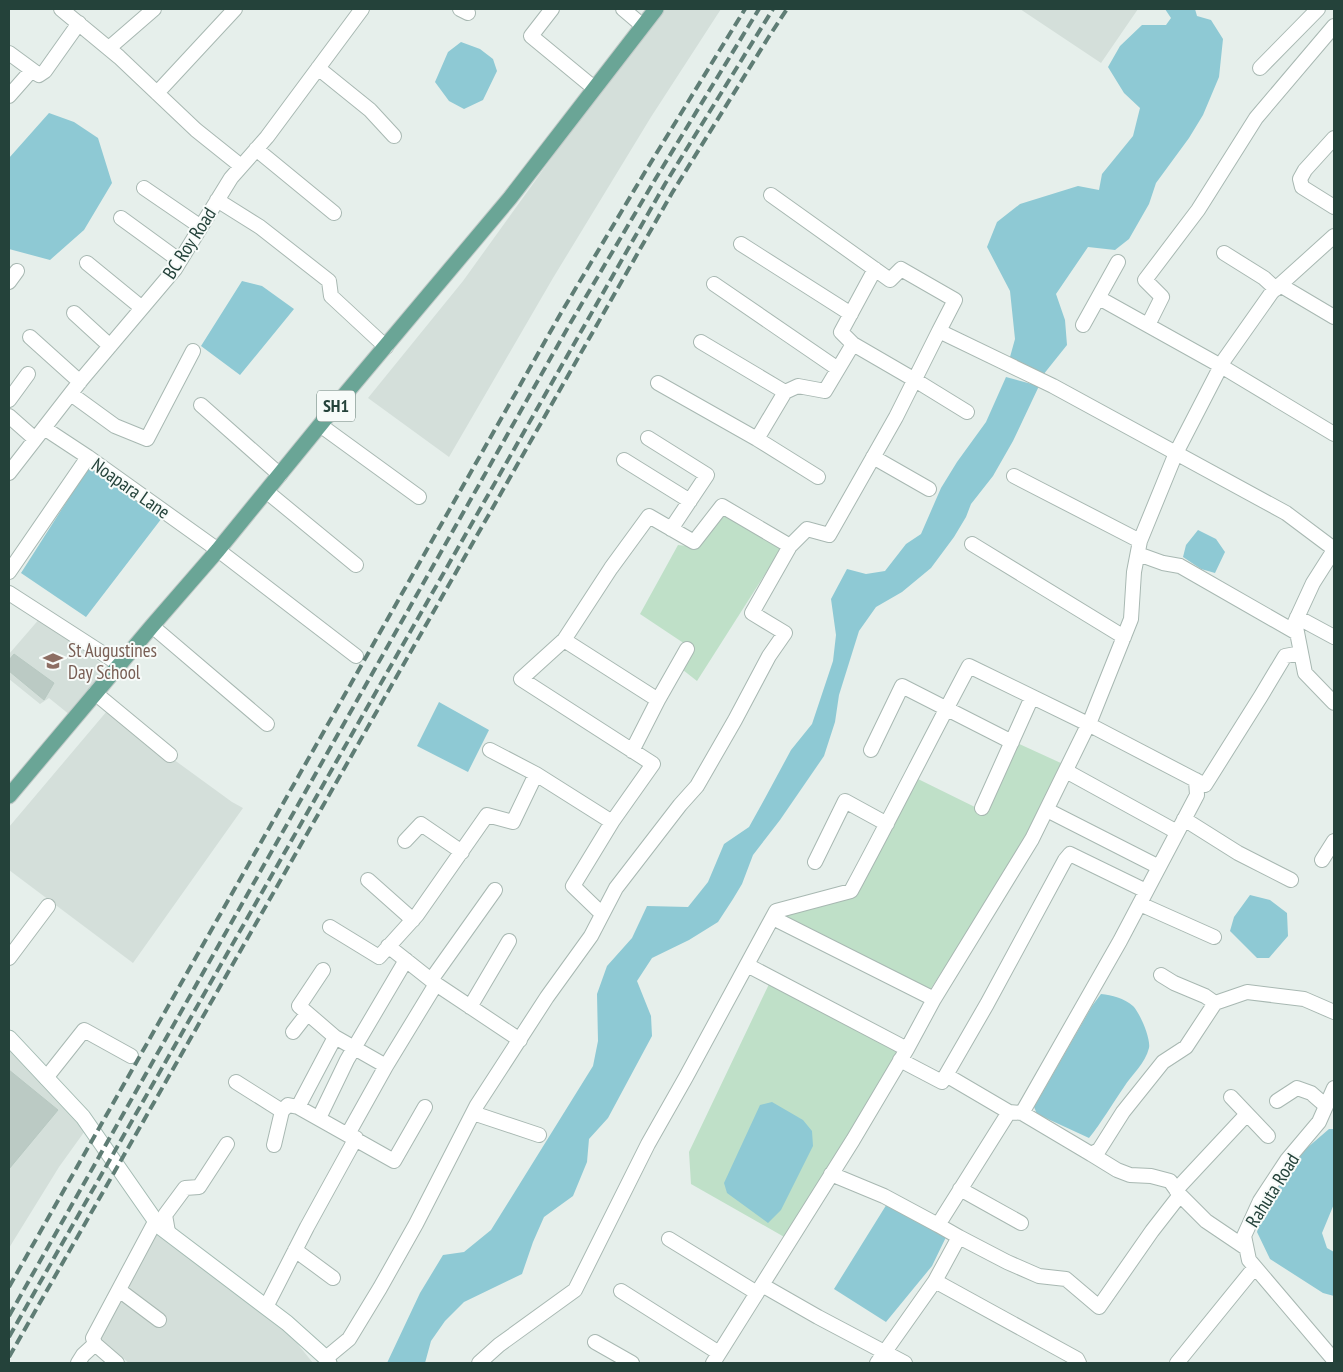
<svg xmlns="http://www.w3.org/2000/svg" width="1343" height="1372" font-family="'PT Sans Narrow',sans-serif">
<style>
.built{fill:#d4dfda}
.green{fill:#bfe0c8}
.water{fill:#8ec9d4}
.building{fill:#bbcac4;stroke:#b8c9c2}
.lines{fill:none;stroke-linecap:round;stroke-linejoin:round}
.street-casing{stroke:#a8b8b2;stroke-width:16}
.secondary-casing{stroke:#a4bbb3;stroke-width:17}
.primary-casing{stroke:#c2cac8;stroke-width:17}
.street{stroke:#fff;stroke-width:14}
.secondary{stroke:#fff;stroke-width:15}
.primary{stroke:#6aa596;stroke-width:15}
.rail{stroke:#5f7d75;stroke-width:4;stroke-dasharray:10 5;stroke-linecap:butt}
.labels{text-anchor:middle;stroke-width:4;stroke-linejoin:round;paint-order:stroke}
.shield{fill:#f7fbf9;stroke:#637a73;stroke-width:1}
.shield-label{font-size:18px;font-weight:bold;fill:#24423a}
.street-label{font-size:19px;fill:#24423a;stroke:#f7fbf9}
.education-label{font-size:19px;fill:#785e54;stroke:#f7fbf9;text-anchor:start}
</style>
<rect width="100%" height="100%" fill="#e6efeb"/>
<path class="built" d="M662,9H721L651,117L553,278L449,457L368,398L463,281L594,99Z
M1020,9H1138L1101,63Z
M41,617L108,669L70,715L49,698L40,704L9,679V654Z
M107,711L232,802L243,808L133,963L9,870V827Z
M9,1046L87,1128L59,1167L9,1248Z
M154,1228L279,1321L313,1363H129L100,1340L101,1332Z"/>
<path class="green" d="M725,513L783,546L697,681L683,670L691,648L640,614L678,545L696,547Z
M1015,742L1063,764L1037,823L930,990L786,918L781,913L854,895L916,778L983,811Z
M770,982L900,1049L786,1238L691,1184L689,1152Z"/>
<path class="water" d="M1165,9H1195L1197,16L1211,20L1223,39L1219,77L1203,115L1189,138L1156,183L1149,204L1129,239L1115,250L1088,247L1056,294L1065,320L1067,345L1043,375L1010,357L1015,339L1010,291L987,247L997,222L1020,204L1078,186L1099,190L1102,174L1133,136L1140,108L1124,93L1108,67L1120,46L1142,25H1166L1171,18Z
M461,42L480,49L493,59L497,71L483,100L464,109L449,101L435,82L448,52Z
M49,113L74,122L98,138L112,183L84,230L50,260L9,249V158Z
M242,281L262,286L294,309L240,375L201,346Z
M1006,377L1039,386L1013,441L993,476L971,504L966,517L954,537L931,568L902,592L876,607L859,631L839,695L835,722L824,756L780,820L753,855L742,884L733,899L718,922L689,940L652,958L637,981L651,1016L652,1036L608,1118L589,1139L587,1162L573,1196L544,1217L533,1242L522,1274L464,1302L445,1321L431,1341L425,1363H387L420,1293L443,1255L464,1252L491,1230L593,1066L598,1041L597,994L607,966L632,938L647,906L688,907L708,882L724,844L749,827L764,800L791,750L812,724L833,661L836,635L831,599L847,569L866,574L885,571L906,544L921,534L941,488L957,462L986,422Z
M90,465L165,514L86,617L21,573Z
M1198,530L1216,539L1225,552L1215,573L1201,569L1183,557L1186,545Z
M439,702L489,730L468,772L417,746Z
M1250,895L1270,900L1287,913L1288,936L1269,958H1257L1230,931L1234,917Z
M1101,994C1112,995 1124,998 1133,1006C1140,1013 1151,1039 1149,1048C1145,1064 1132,1074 1124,1087C1112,1104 1102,1122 1089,1138L1037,1114L1034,1107L1092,1006Z
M772,1102L803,1120L812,1131L813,1146L781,1210L768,1223L727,1193L724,1183L760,1105Z
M1329,1129H1334V1204L1322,1233L1327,1248L1334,1252V1296L1323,1293L1270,1259L1257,1232L1265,1203L1293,1160Z
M890,1199L948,1233L932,1266L886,1322L834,1289Z"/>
<path class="building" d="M14,654L54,683L44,700L9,671V660Z
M9,1070L58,1110L9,1169Z"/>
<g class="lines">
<defs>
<path id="street" d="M61,9L119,57L196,130L241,166
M460,9L468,13
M552,9L531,36L594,88
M623,9L643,26
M109,48L154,9
M9,53L39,75L45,71L79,23
M318,68L370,110L394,136
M1260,68L1318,9
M157,93L235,9
M9,96L31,71
M1334,138L1305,170L1300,179L1302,187L1334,207
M256,149L334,213
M144,188L201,227
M771,195L890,280L901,269L955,300L939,331
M217,200L260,227L329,281L331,296L386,347
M121,218L180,261
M741,244L851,314
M1224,253L1264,278L1276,289
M87,263L142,308
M875,269L841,332L853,344L915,380L967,412
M9,282L17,271
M714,284L838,369
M1280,285L1334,317
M1099,298L1221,366L1334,434
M74,313L110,346
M1083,325L1118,262
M1148,325L1162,297L1145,280L1198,210L1256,118L1334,26
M30,337L80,382
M701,342L785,392
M658,383L757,439L818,477
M71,394L115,426L147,439L193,351
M9,400L28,374
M201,405L280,475
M9,416L35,439
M320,425L419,497
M44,428L88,457L218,550L356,656
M648,438L707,475L671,529
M757,439L785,392L798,386L825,391L853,344
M873,457L929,489
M624,460L690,501
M9,473L82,379L175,269L231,178L267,137L362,9
M1014,476L1140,541
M266,491L356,565
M972,544L1124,637
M1334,550L1313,583L1295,622L1305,673L1334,703
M1138,554L1163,563L1180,566L1297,633
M9,572L88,457
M9,593L119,664
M1297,617L1334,637
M152,626L267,724
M564,640L611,568L649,516L694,542L722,506L790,546
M95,693L170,755
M490,750L536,774L612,822
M871,750L902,686L1012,742
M632,751L658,700L687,649
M1066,771L1177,832
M982,808L1032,697
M1047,810L1159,867
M1184,819L1238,853L1291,880
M405,841L421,824L462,852
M1322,860L1334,841
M815,862L845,801L887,824
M368,880L413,920
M1140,904L1214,937
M602,914L573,886L612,822L653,764L521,679L564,640L658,700
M773,918L934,999
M330,927L379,957L417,915L487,815L513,822L536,774
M388,946L436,984L520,1040
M9,958L48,906
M747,965L907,1049
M323,970L299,1006L335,1037L386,1066
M1161,975L1174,983L1205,996L1215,1003
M431,980L495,890
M470,1007L509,941
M293,1032L307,1014
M900,1060L942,1082L987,1004L1065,860L1070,854L1146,891
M946,1075L1009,1112
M46,1078L84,1030L131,1056
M236,1082L282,1111
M1334,1088L1319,1122L1287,1160L1260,1201L1244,1236L1249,1260L1334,1360
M1231,1097L1268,1136
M1277,1101L1297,1088L1311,1093L1326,1106
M298,1107L335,1037
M473,1113L539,1135
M1022,1113L1120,941L1197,795L1196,780
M319,1118L347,1060L406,960
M348,1134L386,1066L436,984
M274,1145L282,1111L288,1105L298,1107L394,1161L425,1107
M1091,1154L1117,1170L1130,1175L1151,1176L1170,1181L1180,1195L1206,1221L1246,1248
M831,1174L884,1196L938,1225
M960,1189L1021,1223
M1176,1190L1247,1114
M168,1232L165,1215L185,1188L199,1187L227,1144
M959,1237L1007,1262L1039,1276L1066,1279L1099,1307L1152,1231L1180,1195
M669,1239L757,1293
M295,1250L333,1278
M935,1281L959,1237L938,1225L1009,1112L1022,1113L1091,1154L1099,1150L1123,1112L1163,1062L1186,1047L1215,1003L1247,992L1304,999L1334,1012
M762,1285L818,1317L905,1363
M119,1290L159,1320
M621,1291L719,1353
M266,1307L307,1227L356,1138
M595,1342L632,1363
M326,1358L349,1339L380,1288L416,1224L477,1105L547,997L591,936L616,888L680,805L697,786L735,720L769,656L785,633L752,613L790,546L807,529L829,535L896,417L939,331L1053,386L1286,513L1334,549
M78,1363L83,1355L95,1344
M117,1363L95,1344L93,1338L156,1220
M479,1363L499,1345L575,1290L648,1144L686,1077L776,911L851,891C891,817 929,741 969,666L1088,724L1205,785L1261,696L1285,656L1301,653
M713,1363L853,1140L907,1049L934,999L1032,839L1091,719L1131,619L1134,572L1140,541L1176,453L1224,360L1272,292L1334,236
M877,1363L935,1281L1077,1359L1079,1363
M1177,1363L1255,1267"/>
<path id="secondary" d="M9,1038L83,1117L159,1226L287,1323L326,1358L329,1363"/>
<path id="primary" d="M9,796L152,626L218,550L347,392L510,198L656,9"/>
</defs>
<use href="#street" class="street-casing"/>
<use href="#secondary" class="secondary-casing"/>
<use href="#primary" class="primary-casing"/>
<use href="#street" class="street"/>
<use href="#secondary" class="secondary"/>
<use href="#primary" class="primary"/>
<path class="rail" d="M9,1287L561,313L645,172L745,9
M9,1316L571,322L656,178L759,9
M9,1337L665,184L773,9
M9,1357L672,193L768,38L787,9"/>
</g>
<defs>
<symbol id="school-bare" viewBox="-9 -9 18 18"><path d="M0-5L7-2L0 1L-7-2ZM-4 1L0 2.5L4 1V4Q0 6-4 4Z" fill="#8d6e63" stroke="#f7fbf9" stroke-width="2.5" paint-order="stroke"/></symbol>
</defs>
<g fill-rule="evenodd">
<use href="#school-bare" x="39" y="647" width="28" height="28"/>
</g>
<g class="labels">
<rect class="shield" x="317" y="390.5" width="38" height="31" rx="4"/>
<g class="shield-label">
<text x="336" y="412">SH1</text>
</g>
<g class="street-label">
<text transform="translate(189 243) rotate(-57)" y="7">BC Roy Road</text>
<text transform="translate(131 488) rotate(35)" y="7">Noapara Lane</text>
<text transform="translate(1272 1190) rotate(-58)" y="7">Rahuta Road</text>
</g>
<g class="education-label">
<text x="68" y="657">St Augustines<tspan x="68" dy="22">Day School</tspan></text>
</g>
</g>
<rect width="1343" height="1372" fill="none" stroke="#24423a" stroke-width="20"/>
</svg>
